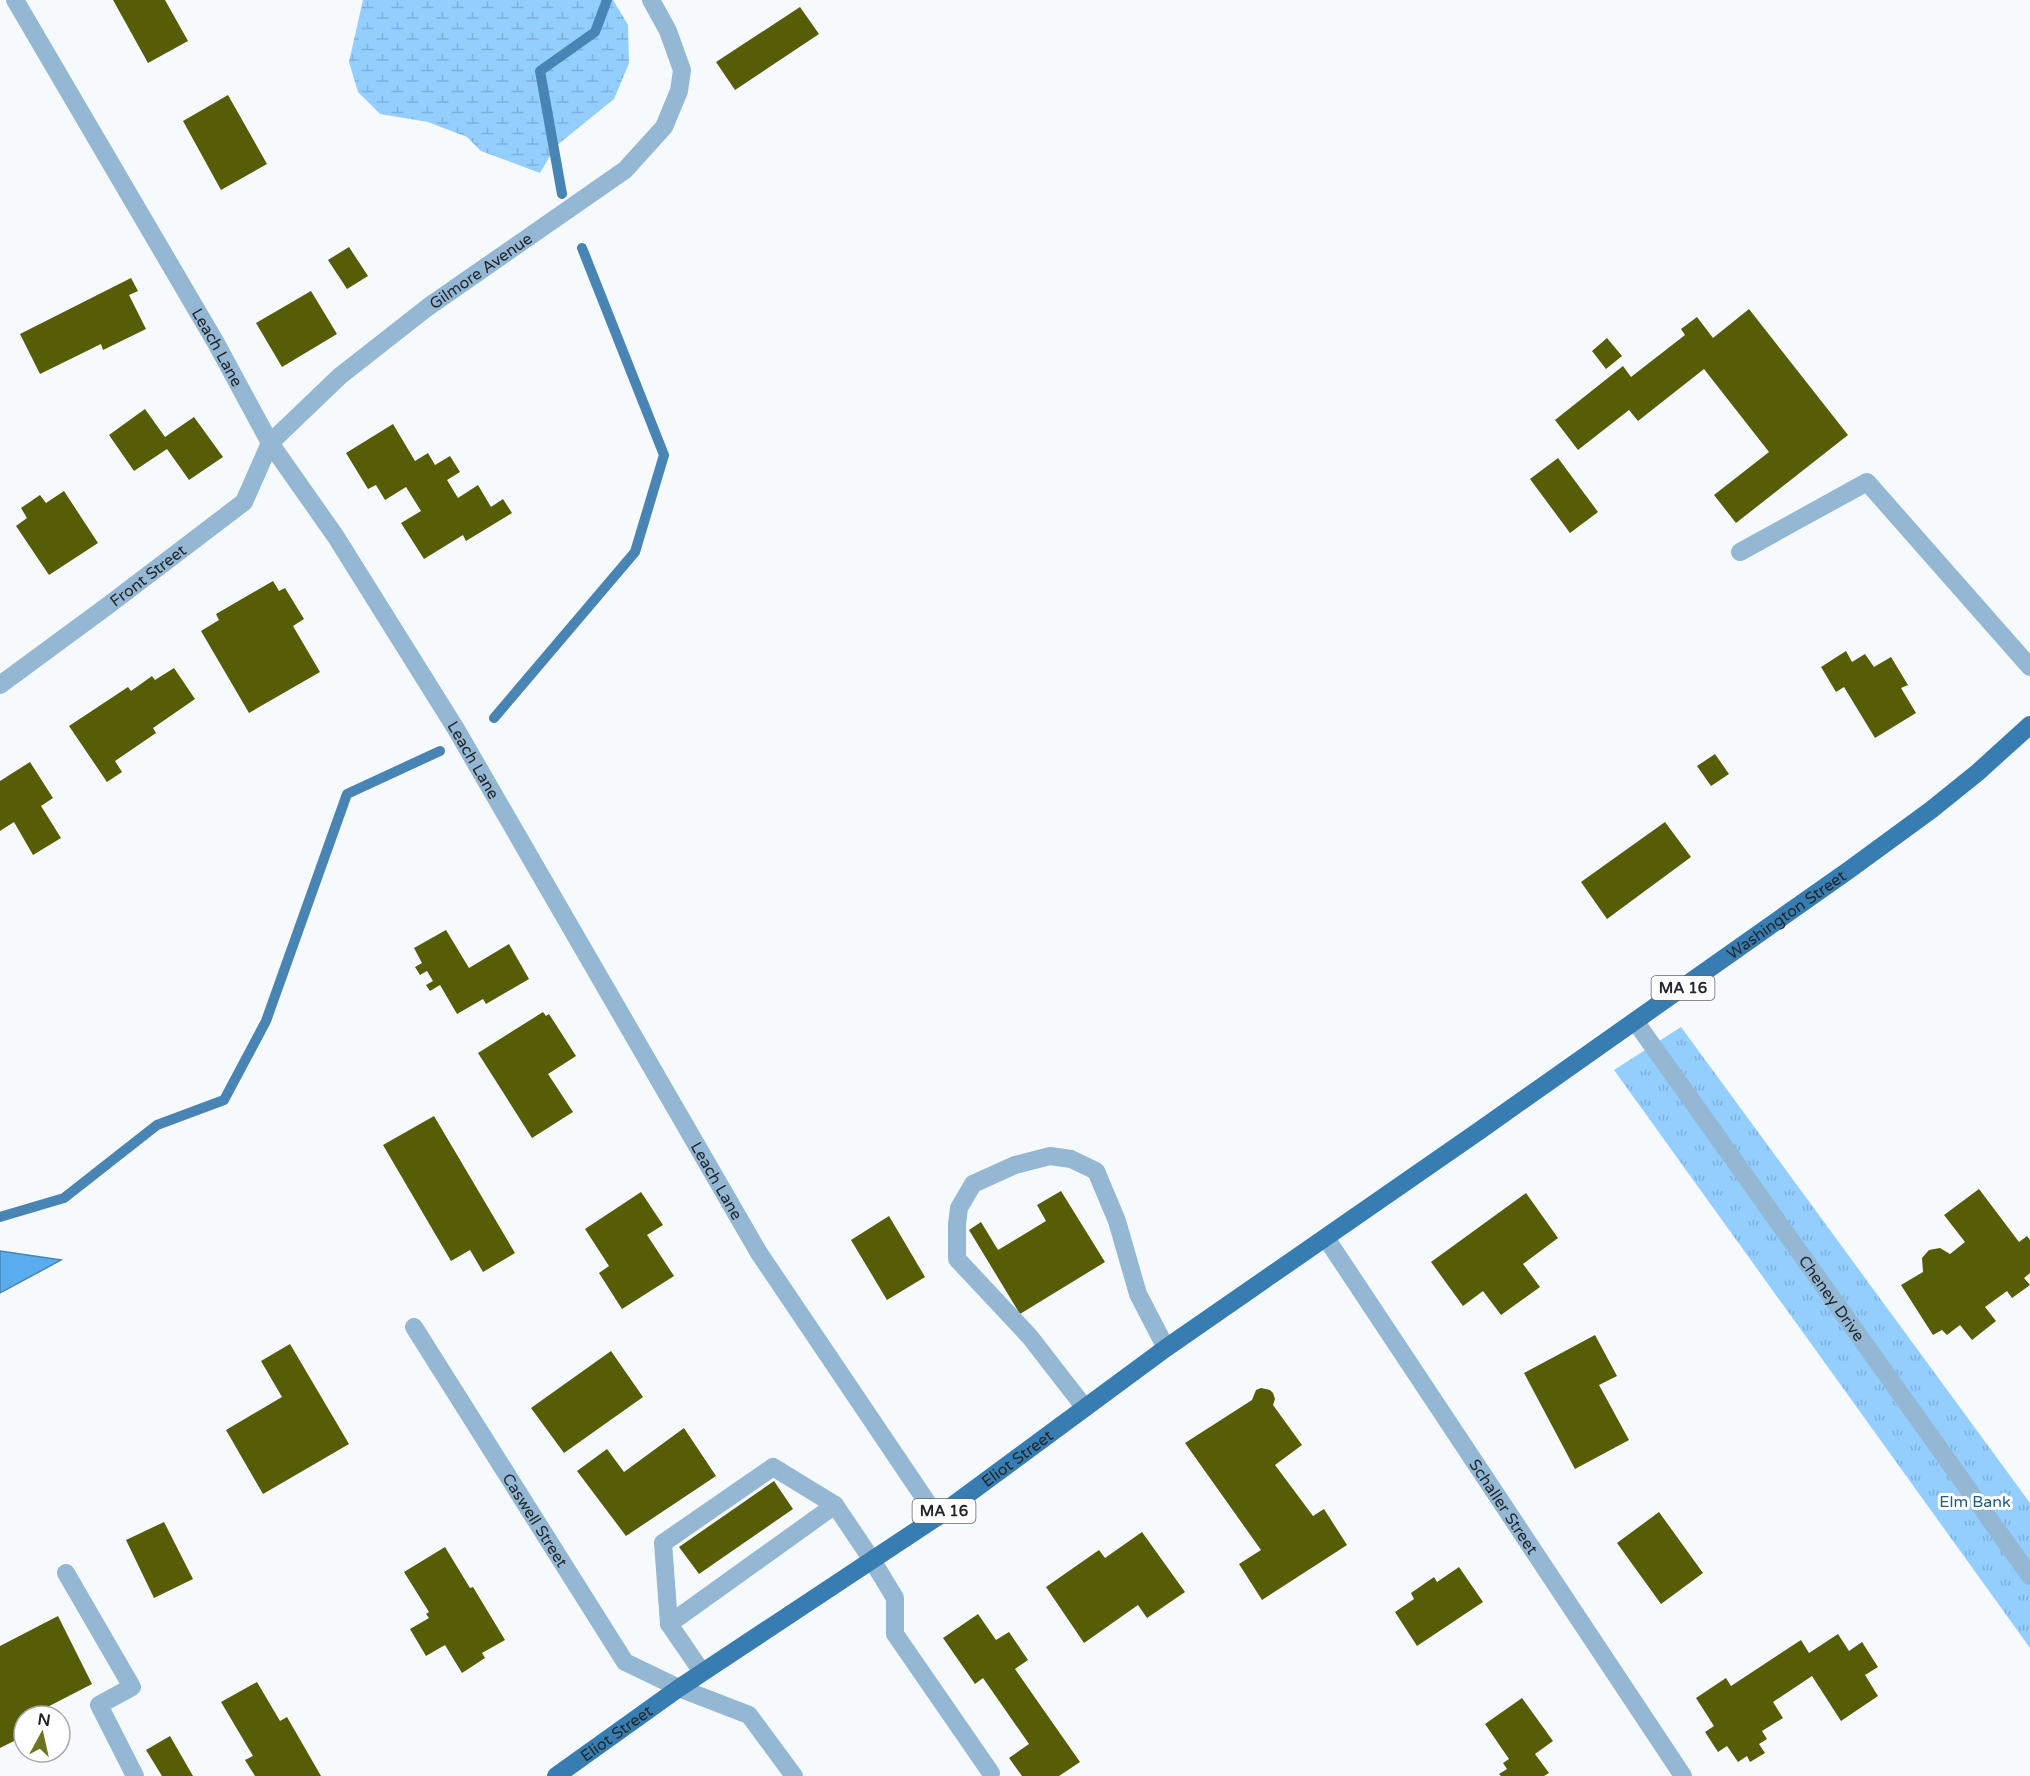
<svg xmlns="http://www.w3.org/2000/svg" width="2030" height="1776" font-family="'Varela Round',sans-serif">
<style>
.wetland{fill:url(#wetland-marsh)}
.park{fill:url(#park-tufts)}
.water{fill:#59adee;stroke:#4885b4;stroke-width:1.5}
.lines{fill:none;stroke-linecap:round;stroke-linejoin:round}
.stream{stroke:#4885b4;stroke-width:10}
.building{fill:#575d06}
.minor{stroke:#94b7d4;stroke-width:18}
.major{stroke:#387db1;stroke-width:18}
.labels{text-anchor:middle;stroke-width:6;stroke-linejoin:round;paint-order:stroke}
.shield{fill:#fff;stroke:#64686b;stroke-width:1.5}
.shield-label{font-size:15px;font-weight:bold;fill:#22272c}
.street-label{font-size:16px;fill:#22272c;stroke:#fff}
.park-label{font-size:16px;fill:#205b86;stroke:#fff}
</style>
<defs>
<pattern id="wetland-marsh" width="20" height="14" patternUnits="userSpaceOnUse" patternTransform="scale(1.5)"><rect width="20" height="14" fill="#93cefe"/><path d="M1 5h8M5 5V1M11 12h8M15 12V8" fill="none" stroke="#7eb1da"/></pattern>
<pattern id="park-tufts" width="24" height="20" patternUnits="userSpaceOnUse" patternTransform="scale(1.5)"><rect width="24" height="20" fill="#93cefe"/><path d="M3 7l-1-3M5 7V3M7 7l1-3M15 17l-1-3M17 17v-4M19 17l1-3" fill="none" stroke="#7eb1da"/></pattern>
</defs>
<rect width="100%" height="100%" fill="#f7fafc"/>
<path class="wetland" d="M363,0H613L628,25L629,63L614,99L556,146L540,173L481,151L467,137L428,122L380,114L358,92L349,62Z"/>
<path class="park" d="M1681,1027L2030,1503V1648L1614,1070Z"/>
<path class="water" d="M0,1251L61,1260L0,1293Z"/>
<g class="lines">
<path class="stream" d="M562,194L540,71L595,32L607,0
M494,718L635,552L664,455L582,248
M0,1217L64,1198L157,1125L224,1100L266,1021L347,794L440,751"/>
</g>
<path class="building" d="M113,0H165L188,41L148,63Z
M800,7L819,34L735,90L716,62Z
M228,95L267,164L221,190L183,121Z
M349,247L368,276L347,289L328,260Z
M131,278L138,291L129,295L146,329L103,350L101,344L40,374L20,334Z
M311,291L337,334L282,367L256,323Z
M1749,309L1848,435L1736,523L1714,495L1769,452L1704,369L1638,421L1629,410L1578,450L1555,420L1623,366L1631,377L1685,335L1681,329L1697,317L1713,338Z
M1607,338L1622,356L1606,369L1592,351Z
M145,409L165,437L194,417L223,457L189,480L167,449L134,471L109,435Z
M393,424L415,461L428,453L435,465L450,456L460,472L447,480L458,498L478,485L491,507L503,499L512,513L466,541L463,535L424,559L401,523L421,511L406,487L385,500L376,485L368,489L346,453Z
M1558,458L1598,512L1570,533L1530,479Z
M64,491L98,543L49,575L16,526L27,518L21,508L40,495L46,503Z
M273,581L279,591L285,588L304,619L293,626L320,672L249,713L201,631L219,620L216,614Z
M1846,651L1852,662L1865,654L1874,667L1891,657L1908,685L1901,688L1916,713L1875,738L1844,687L1836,692L1821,667Z
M174,668L195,699L153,728L156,733L115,761L122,772L107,782L69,726L128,687L131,691L152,676L155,680Z
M1715,754L1729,774L1711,786L1697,766Z
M30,762L53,798L41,806L61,838L33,855L14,822L0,831V781Z
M1665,822L1691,857L1607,919L1581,882Z
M446,930L469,968L509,944L529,979L486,1004L483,999L457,1014L440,985L430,991L426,985L433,981L427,971L420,975L415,967L422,963L414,948Z
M543,1012L546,1016L549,1014L576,1056L548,1074L573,1112L532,1138L478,1053Z
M434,1116L515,1253L483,1272L470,1250L451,1261L383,1145Z
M1979,1189L2019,1242L2027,1236L2030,1240V1273L2024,1278L2030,1285L2012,1298L2007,1291L1985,1307L1996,1321L1972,1340L1960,1325L1947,1335L1942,1330L1933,1335L1901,1285L1923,1272L1922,1258L1929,1250L1940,1248L1950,1254L1965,1242L1944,1215Z
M1061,1191L1105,1262L1020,1314L969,1230L981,1222L998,1250L1046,1221L1037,1205Z
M641,1192L663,1225L647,1235L674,1276L622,1309L599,1273L609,1266L585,1229Z
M1526,1193L1558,1238L1523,1264L1540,1287L1501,1315L1483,1291L1463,1306L1431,1262Z
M889,1216L925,1277L887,1300L851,1240Z
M1595,1335L1617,1376L1599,1385L1629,1440L1575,1469L1524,1373Z
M290,1344L349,1444L263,1494L226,1430L282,1397L261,1361Z
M611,1351L643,1397L564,1453L531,1408Z
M1261,1388L1270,1390L1273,1393L1275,1399L1273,1405L1302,1445L1275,1465L1313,1516L1324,1509L1347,1545L1262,1600L1239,1564L1261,1550L1185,1443L1252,1400L1256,1390Z
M684,1428L716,1476L626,1536L577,1471L607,1449L624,1472Z
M774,1481L793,1509L699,1574L679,1547Z
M1659,1512L1703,1573L1661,1604L1617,1543Z
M164,1522L193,1579L154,1598L126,1540Z
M1142,1532L1185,1592L1147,1618L1138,1605L1084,1643L1046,1587L1099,1550L1105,1558Z
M445,1547L470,1588L473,1587L505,1640L482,1653L485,1658L462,1673L445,1645L426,1656L410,1629L429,1618L426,1614L429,1612L404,1572Z
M1459,1567L1483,1602L1417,1646L1395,1612L1414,1599L1411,1593L1434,1577L1437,1582Z
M978,1614L996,1640L1009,1632L1028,1660L1015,1669L1080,1762L1059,1776H1022L1009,1758L1029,1744L983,1678L975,1684L943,1638Z
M58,1616L92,1684L30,1716H24V1719L18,1722L24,1736L0,1748V1646Z
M1838,1634L1849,1651L1862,1642L1878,1667L1865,1675L1878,1696L1841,1721L1812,1676L1773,1702L1783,1718L1762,1731L1767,1739L1759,1744L1765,1753L1750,1762L1747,1756L1738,1762L1727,1746L1718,1752L1705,1732L1714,1726L1696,1698L1726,1678L1731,1686L1801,1640L1809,1653Z
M257,1682L280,1721L287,1717L321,1776H255L245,1760L253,1756L221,1702Z
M1522,1698L1553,1741L1535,1754L1549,1773L1544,1776H1501L1499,1774L1507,1769L1503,1763L1509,1759L1485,1724Z
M170,1736L193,1776H162L146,1750Z"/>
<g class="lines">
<g class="minor">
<path id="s1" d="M15,0L216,343L270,443L336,537L456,729L759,1253L937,1517"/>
<path d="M1740,552L1867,482L2030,667"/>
<path id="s2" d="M0,685L110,604L244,502L270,443L340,376L428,307L625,170L664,127L679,91L682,70L668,31L651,0"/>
<path id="s3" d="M1635,1021L2030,1576"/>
<path id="s4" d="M1326,1238L1683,1776"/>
<path id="s5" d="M414,1327L625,1662L679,1688L749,1715L794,1776"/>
<path d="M1085,1408L1030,1337L957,1259V1224L959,1208L973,1184L1015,1165L1050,1156L1071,1159L1096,1171L1117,1221L1138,1294L1166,1348"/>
<path d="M66,1573L132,1687L99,1705L135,1776"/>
<path d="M669,1624L663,1543L773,1467L835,1505"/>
<path d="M702,1672L669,1624L835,1505L872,1560L895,1598V1634L991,1773"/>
</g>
<path class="major" id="s6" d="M556,1776L679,1688L937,1517L1166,1348L1479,1131L1849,870L1931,810L1977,773L2030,725"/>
</g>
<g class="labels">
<g class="shield">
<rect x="1651.5" y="976" width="63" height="24" rx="4.5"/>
<rect x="912.5" y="1499" width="63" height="24" rx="4.5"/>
</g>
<g class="shield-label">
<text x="1683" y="993">MA 16</text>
<text x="944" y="1516">MA 16</text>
</g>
<g class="street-label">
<text dy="6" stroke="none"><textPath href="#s2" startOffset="642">Gilmore Avenue</textPath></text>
<text dy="6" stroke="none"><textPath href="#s1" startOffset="402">Leach Lane</textPath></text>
<text dy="6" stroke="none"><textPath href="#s2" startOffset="184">Front Street</textPath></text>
<text dy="6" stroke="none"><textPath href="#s1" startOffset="888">Leach Lane</textPath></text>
<text dy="6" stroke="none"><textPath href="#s6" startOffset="1502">Washington Street</textPath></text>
<text dy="6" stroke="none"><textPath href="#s1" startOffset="1374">Leach Lane</textPath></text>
<text dy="6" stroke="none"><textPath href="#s3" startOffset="340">Cheney Drive</textPath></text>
<text dy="6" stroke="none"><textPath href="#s6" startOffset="560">Eliot Street</textPath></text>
<text dy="6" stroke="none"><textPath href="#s4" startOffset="322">Schaller Street</textPath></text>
<text dy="6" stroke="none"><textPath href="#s5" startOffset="228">Caswell Street</textPath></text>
<text dy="6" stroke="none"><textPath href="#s6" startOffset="74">Eliot Street</textPath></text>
</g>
<g class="park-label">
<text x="1975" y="1507">Elm Bank</text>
</g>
</g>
<g transform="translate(42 1734) rotate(8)"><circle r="28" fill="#ffffff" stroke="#a7a9ab" stroke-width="1.5"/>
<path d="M0-4.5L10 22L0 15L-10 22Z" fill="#6d741d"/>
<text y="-9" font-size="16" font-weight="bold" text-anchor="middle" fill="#22272c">N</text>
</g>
</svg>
